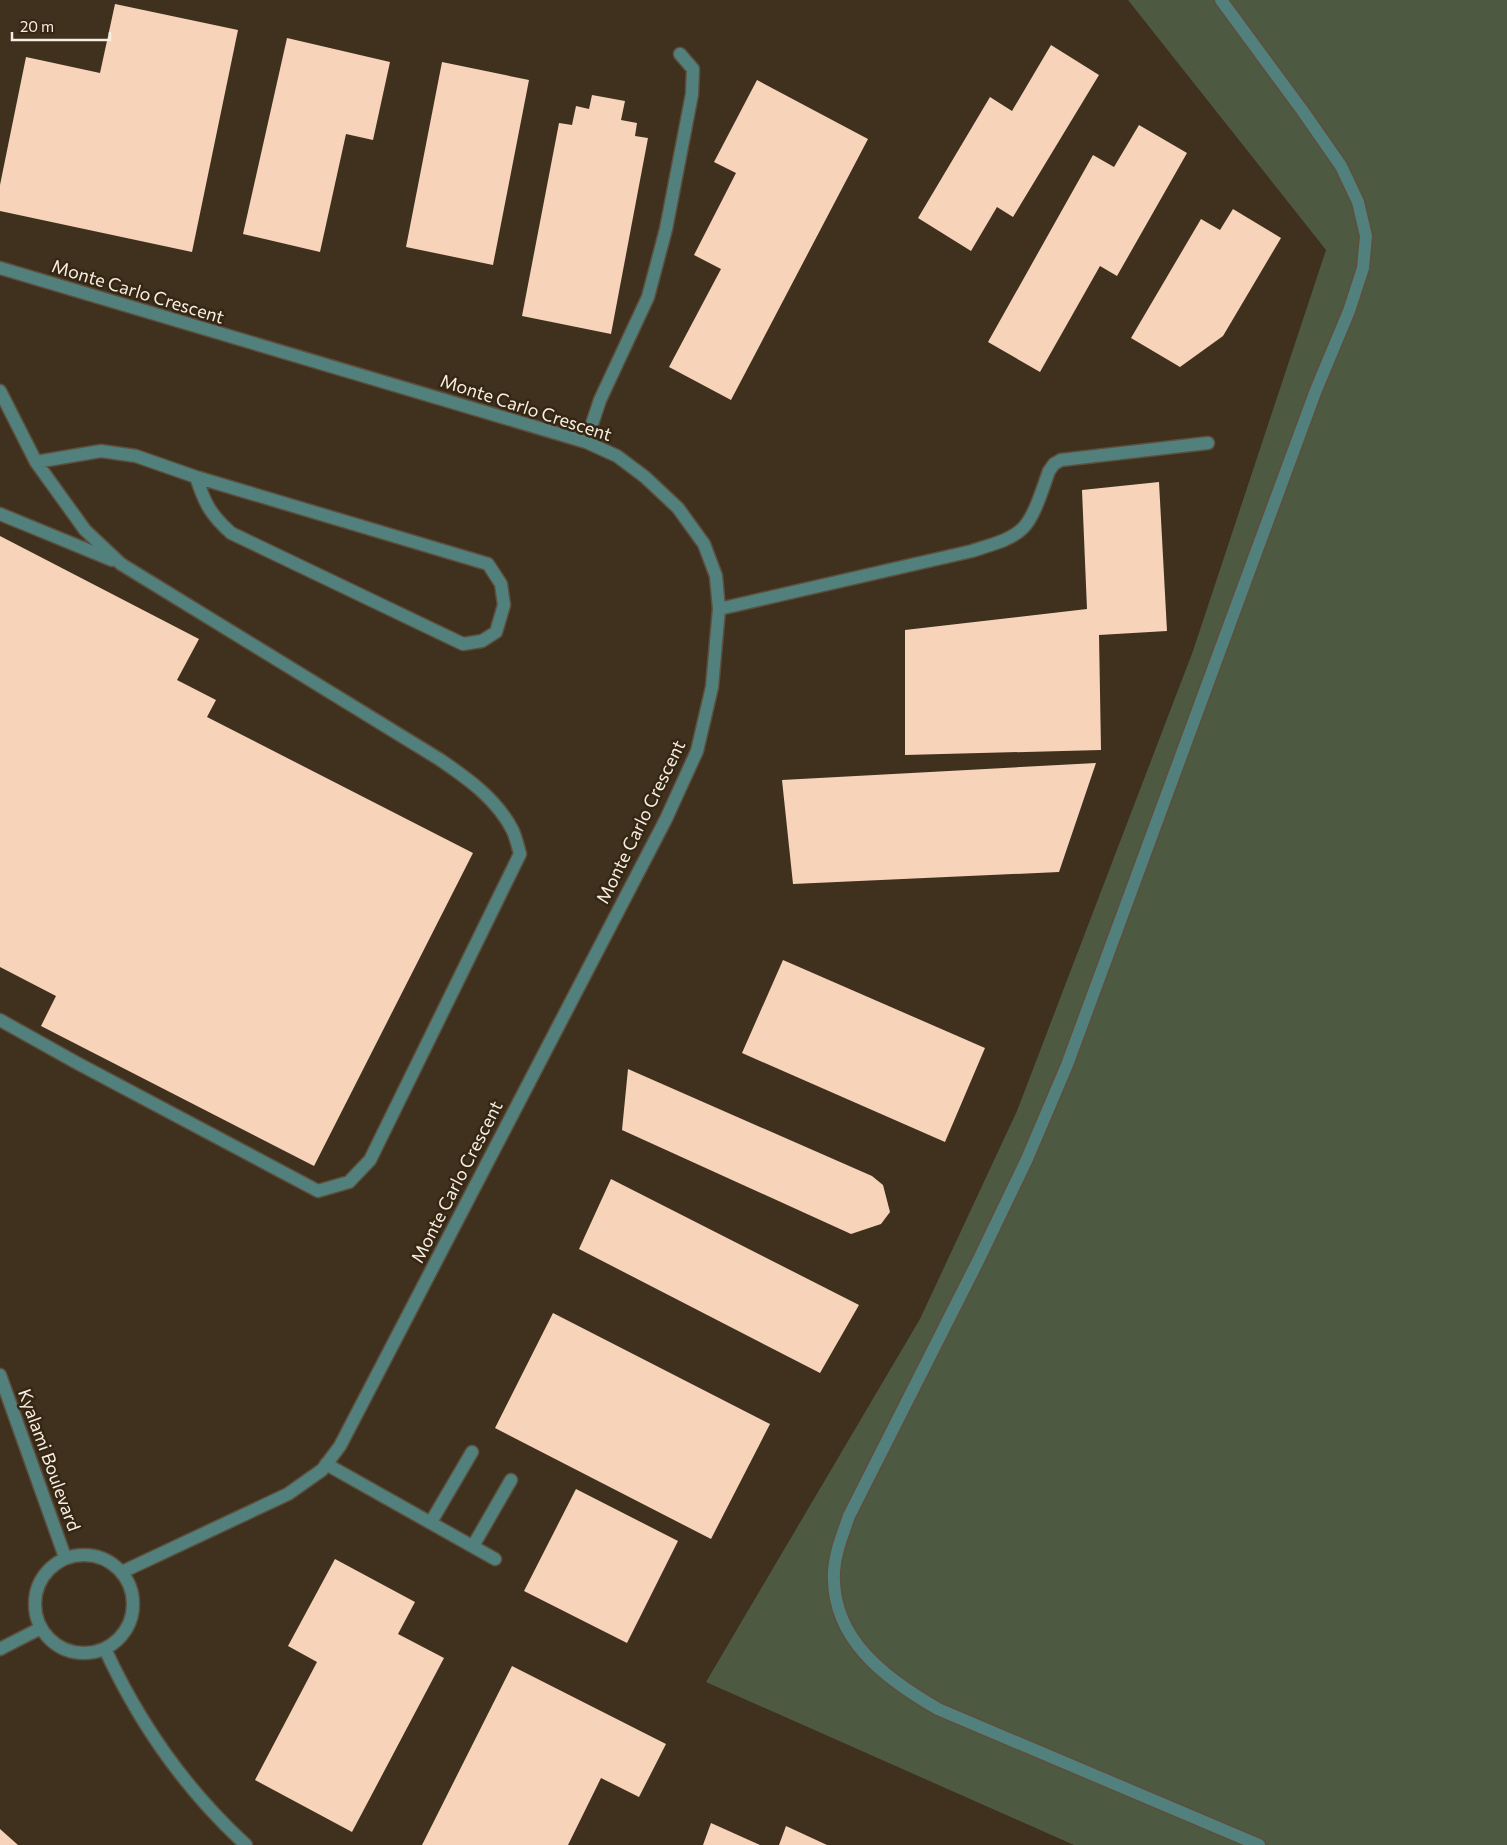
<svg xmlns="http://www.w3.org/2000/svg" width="1507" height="1845" font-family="Commissioner,sans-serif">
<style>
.green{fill:#4e5941}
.building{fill:#f7d3ba}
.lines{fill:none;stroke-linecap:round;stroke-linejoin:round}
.minor-casing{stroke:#5c4f3d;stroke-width:15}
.minor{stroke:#52807d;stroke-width:12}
.labels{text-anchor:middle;stroke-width:5;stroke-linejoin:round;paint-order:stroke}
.street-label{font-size:18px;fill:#f7eee2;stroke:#352714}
</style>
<rect width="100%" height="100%" fill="#3f311e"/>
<path class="green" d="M1128,0H1507V1845H1074L706,1682L920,1319L1017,1111L1193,651L1326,250Z"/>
<path class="building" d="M115,4L238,30L192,252L0,211V185L26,57L100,73Z
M287,38L390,62L373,140L346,134L320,252L243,234Z
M1051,45L1099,75L1013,217L997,207L971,251L918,218L990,97L1012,111Z
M442,62L529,80L493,265L406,247Z
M757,80L868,139L731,400L669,367L721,269L694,255L736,173L714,162Z
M592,95L625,101L621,120L637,123L635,136L648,138L611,334L522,316L559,123L572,125L576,106L589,109Z
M1139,125L1187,153L1117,276L1100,266L1040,372L988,342L1093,155L1114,167Z
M1233,209L1281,238L1223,336L1180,367L1131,338L1201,219L1220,230Z
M1159,482L1167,631L1099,635L1101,750L905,755V630L1087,609L1082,490Z
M0,536L199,639L177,680L216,700L207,717L473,853L314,1166L41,1026L56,996L0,967Z
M1096,763L1059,872L793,884L782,780Z
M783,960L985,1048L945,1142L742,1053Z
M628,1069L872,1176L883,1185L890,1212L881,1224L851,1234L622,1130Z
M611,1179L859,1305L820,1373L579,1249Z
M553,1313L770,1424L711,1539L495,1428Z
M576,1489L678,1541L627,1643L524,1591Z
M335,1559L415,1602L398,1634L444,1658L352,1832L255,1780L317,1662L288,1646Z
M512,1666L666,1744L639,1797L601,1778L568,1845H422Z
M711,1823L760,1845H703Z
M786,1826L827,1845H779Z
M0,1829L18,1845H0Z"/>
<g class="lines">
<defs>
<path id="minor" d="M1221,0L1302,110L1341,166L1358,202L1366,236L1363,268L1349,311L1316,390L1067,1065L1027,1159L979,1259L849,1516C843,1534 835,1552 834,1572C831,1639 886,1679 938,1709L1259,1845
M0,268L586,442L617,456L645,477L678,508L704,544L716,576L719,609L712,687L697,751L666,819L340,1446L322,1470L288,1494L122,1572
M0,391L36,462L85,530L121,564L439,759C467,778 497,799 513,831C516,838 518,846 520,854L370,1160L349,1182L318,1191L77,1063L0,1020
M586,442L600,400L648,297L666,229L692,94L693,69L680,54
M36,462L101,451L136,456L196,477L488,564L501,584L504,605L496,632L482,641L463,644L231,533C210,514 205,504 196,477
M0,514L112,560
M719,609L972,551C989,545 1010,541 1023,528C1035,516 1043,487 1049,471L1054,464L1061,460L1208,443
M0,1375L65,1557
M326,1464L495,1559
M431,1522L472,1452
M473,1546L511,1480
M35 1604a49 49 0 1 1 98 0a49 49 0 1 1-98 0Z
M0,1649L41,1628
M105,1649C139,1723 186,1790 246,1845"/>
</defs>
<use href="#minor" class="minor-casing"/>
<use href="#minor" class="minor"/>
</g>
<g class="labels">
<g class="street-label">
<text transform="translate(138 292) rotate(17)" y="6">Monte Carlo Crescent</text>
<text transform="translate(526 408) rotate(18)" y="6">Monte Carlo Crescent</text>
<text transform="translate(641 822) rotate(-64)" y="6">Monte Carlo Crescent</text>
<text transform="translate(457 1182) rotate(-63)" y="6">Monte Carlo Crescent</text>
<text transform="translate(49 1460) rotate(70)" y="6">Kyalami Boulevard</text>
</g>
</g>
<path d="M12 32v8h98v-8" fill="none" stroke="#f7eee2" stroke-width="2.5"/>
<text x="20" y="32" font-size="15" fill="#f7eee2" stroke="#352714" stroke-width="4" paint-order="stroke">20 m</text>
</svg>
